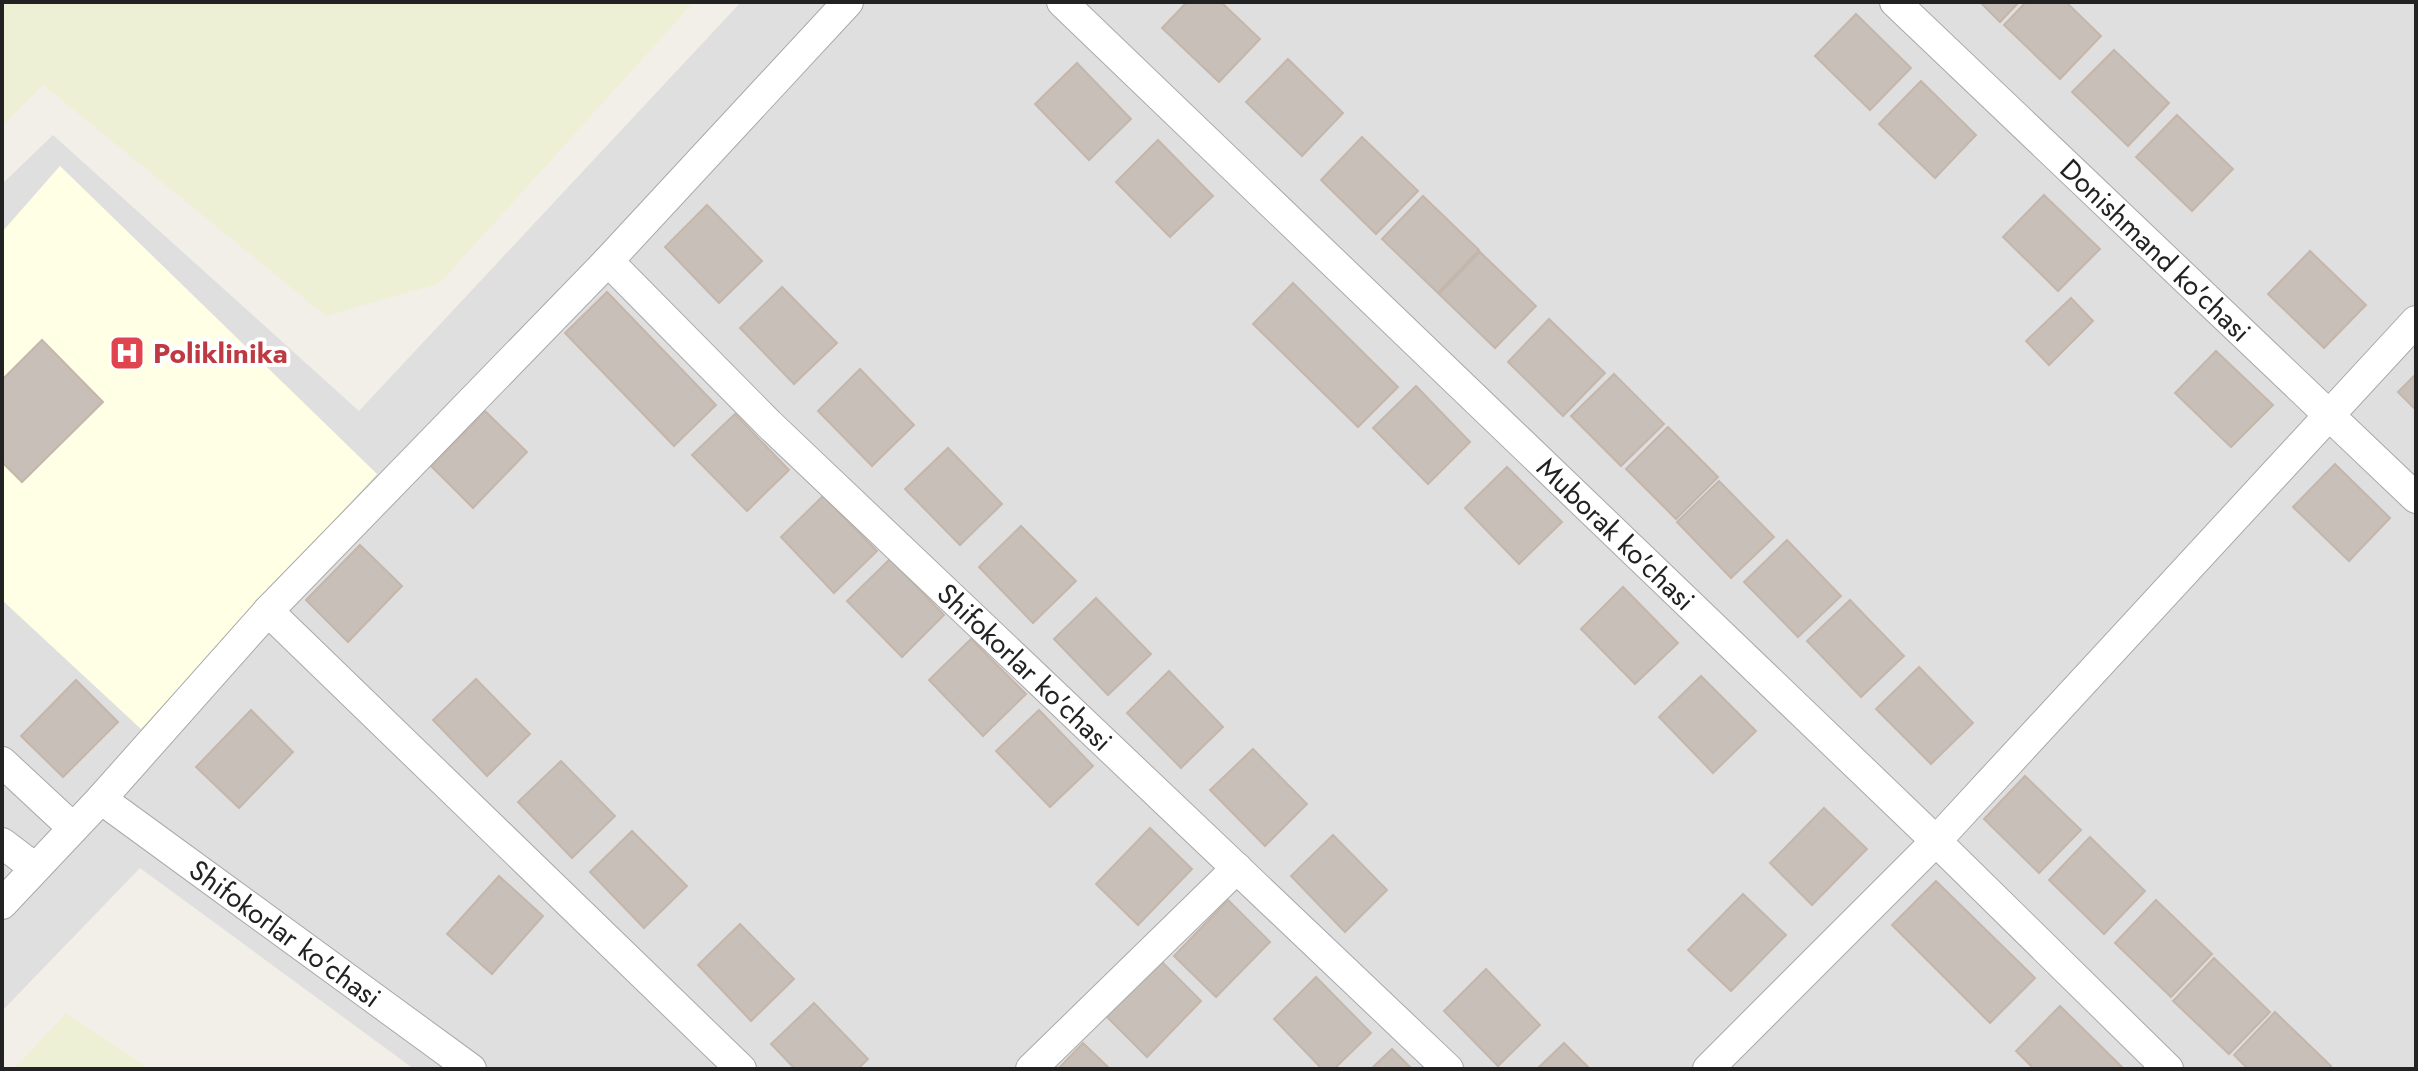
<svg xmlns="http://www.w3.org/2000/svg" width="2418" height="1071" font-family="Jost,sans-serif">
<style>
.residential{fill:#e0dfdf}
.education{fill:#ffffe5}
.farmland{fill:#eef0d5}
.building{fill:#c7bfb8;stroke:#c4b6ab;stroke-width:2}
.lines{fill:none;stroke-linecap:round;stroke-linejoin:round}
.minor-casing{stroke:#a9a9a9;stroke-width:32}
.minor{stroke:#fff;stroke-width:30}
.labels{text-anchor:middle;stroke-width:8;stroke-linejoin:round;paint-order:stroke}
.street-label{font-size:28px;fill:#222;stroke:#fff}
.health-label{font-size:28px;font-weight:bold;fill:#be3a42;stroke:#fff;text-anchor:start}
</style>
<rect width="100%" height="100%" fill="#f2efe9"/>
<path class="residential" d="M741,2H2416V1069H414L140,868L2,1011V184L53,135L359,411Z"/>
<path class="education" d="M60,166L377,474L141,729L2,600V232Z"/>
<path class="farmland" d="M2,2H694L440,283L326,316L43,85L2,126Z
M66,1013L150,1069H14Z"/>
<path class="building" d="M1187,2H1221L1260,39L1219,82L1162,28Z
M1980,2H2019L2000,22Z
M2026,2H2066L2101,36L2060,79L2004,25Z
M1856,14L1911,68L1870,110L1815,56Z
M2114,50L2169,103L2128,146L2072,92Z
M1288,59L1343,113L1302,156L1246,102Z
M1077,63L1131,119L1089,160L1035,104Z
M1921,81L1976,135L1935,178L1879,124Z
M2177,115L2233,169L2192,211L2136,157Z
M1362,137L1418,191L1376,234L1321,180Z
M1158,140L1213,196L1170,237L1116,182Z
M2044,195L2100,249L2058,291L2003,237Z
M1423,196L1479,250L1438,293L1382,239Z
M707,205L762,261L719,303L665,247Z
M2310,251L2366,305L2324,348L2268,294Z
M1480,252L1536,306L1495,348L1439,294Z
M1293,283L1398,387L1358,427L1253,324Z
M782,287L837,343L794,384L740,328Z
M607,292L716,405L674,446L565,333Z
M2071,298L2093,321L2049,365L2026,341Z
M1549,319L1605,373L1563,416L1508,362Z
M42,340L103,402L22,482L2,462V380Z
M2216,351L2273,405L2231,447L2175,393Z
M860,369L914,425L872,466L818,411Z
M1614,374L1664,424L1621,466L1571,416Z
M2416,374V410L2398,392Z
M1416,386L1470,442L1428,484L1373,428Z
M485,411L527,452L473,508L431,466Z
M735,414L789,470L747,511L692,455Z
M1668,427L1718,477L1676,519L1626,469Z
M948,448L1002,504L960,545L905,489Z
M2335,464L2390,518L2349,561L2293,507Z
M1507,467L1562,522L1519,564L1465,508Z
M1719,481L1774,537L1731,578L1677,522Z
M823,496L877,551L834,593L781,537Z
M1021,526L1076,581L1033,623L979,567Z
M1787,540L1841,596L1798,637L1744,582Z
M360,545L402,586L348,642L306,600Z
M890,559L944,615L902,657L847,601Z
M1623,587L1678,643L1635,684L1581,629Z
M1096,598L1151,654L1108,695L1054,639Z
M1850,600L1904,656L1861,697L1807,641Z
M971,639L1026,694L983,736L929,680Z
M1919,667L1973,723L1931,764L1876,709Z
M1169,671L1223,727L1181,768L1127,713Z
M1701,676L1756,731L1713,773L1659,717Z
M476,679L530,734L487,776L433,720Z
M76,680L118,722L63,777L21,736Z
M251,710L293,752L239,808L196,767Z
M1039,710L1093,766L1050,807L996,751Z
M1253,749L1307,804L1265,846L1210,790Z
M561,761L615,816L572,858L518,802Z
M2025,776L2081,830L2039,873L1984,819Z
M1824,808L1867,849L1812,905L1770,863Z
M1150,828L1192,869L1138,925L1096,884Z
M632,831L687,886L644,928L590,872Z
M1333,835L1387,890L1345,932L1291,876Z
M2090,837L2145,891L2104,934L2049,880Z
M499,876L543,916L492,974L447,934Z
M1936,881L2035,978L1990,1023L1892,925Z
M1743,894L1786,935L1731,991L1688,950Z
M1228,900L1270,942L1216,997L1174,956Z
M2156,900L2212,954L2171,997L2115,943Z
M740,924L794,979L751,1021L698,965Z
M2214,958L2270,1012L2229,1054L2173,1001Z
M1159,959L1201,1001L1147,1057L1105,1015Z
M1486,969L1540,1025L1498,1066L1444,1011Z
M1316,977L1371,1033L1334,1069H1322L1274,1019Z
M814,1003L868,1059L858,1069H795L771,1044Z
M2060,1006L2124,1069H2034L2016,1051Z
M2275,1012L2331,1066L2328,1069H2248L2234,1055Z
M1083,1043L1110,1069H1058Z
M1564,1043L1590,1069H1537Z
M1392,1049L1412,1069H1371Z"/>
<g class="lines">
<defs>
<g id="minor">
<path id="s1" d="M1062,2L1936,841L2168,1069"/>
<path id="s2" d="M1895,2L2416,498"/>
<path id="s3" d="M608,261L769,424L1448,1069"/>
<path d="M268,611L741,1069"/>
<path d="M2,762L73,828"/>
<path id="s4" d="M101,799L471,1069"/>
<path d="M2,843L35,868"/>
<path d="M2,904L101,799L268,611L608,261L848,2"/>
<path d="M1031,1069L1237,868"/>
<path d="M1708,1069L1936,841L2416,321"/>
</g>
</defs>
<use href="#minor" class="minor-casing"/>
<use href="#minor" class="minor"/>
</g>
<defs>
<symbol id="hospital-square" viewBox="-11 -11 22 22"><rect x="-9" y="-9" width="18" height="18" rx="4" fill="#e0444e" stroke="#fff"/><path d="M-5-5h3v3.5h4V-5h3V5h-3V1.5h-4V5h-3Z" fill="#fff"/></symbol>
</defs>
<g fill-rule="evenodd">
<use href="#hospital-square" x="107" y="333" width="40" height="40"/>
</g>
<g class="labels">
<g class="street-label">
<text dy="10" stroke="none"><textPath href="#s2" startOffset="360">Donishmand ko'chasi</textPath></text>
<text dy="10" stroke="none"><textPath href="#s1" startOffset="768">Muborak ko'chasi</textPath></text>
<text dy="10" stroke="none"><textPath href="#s3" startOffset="582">Shifokorlar ko'chasi</textPath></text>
<text dy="10" stroke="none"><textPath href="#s4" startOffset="228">Shifokorlar ko'chasi</textPath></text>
</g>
<g class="health-label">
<text x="153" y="363">Poliklinika</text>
</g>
</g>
<rect width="2418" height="1071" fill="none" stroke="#222222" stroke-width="8"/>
</svg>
